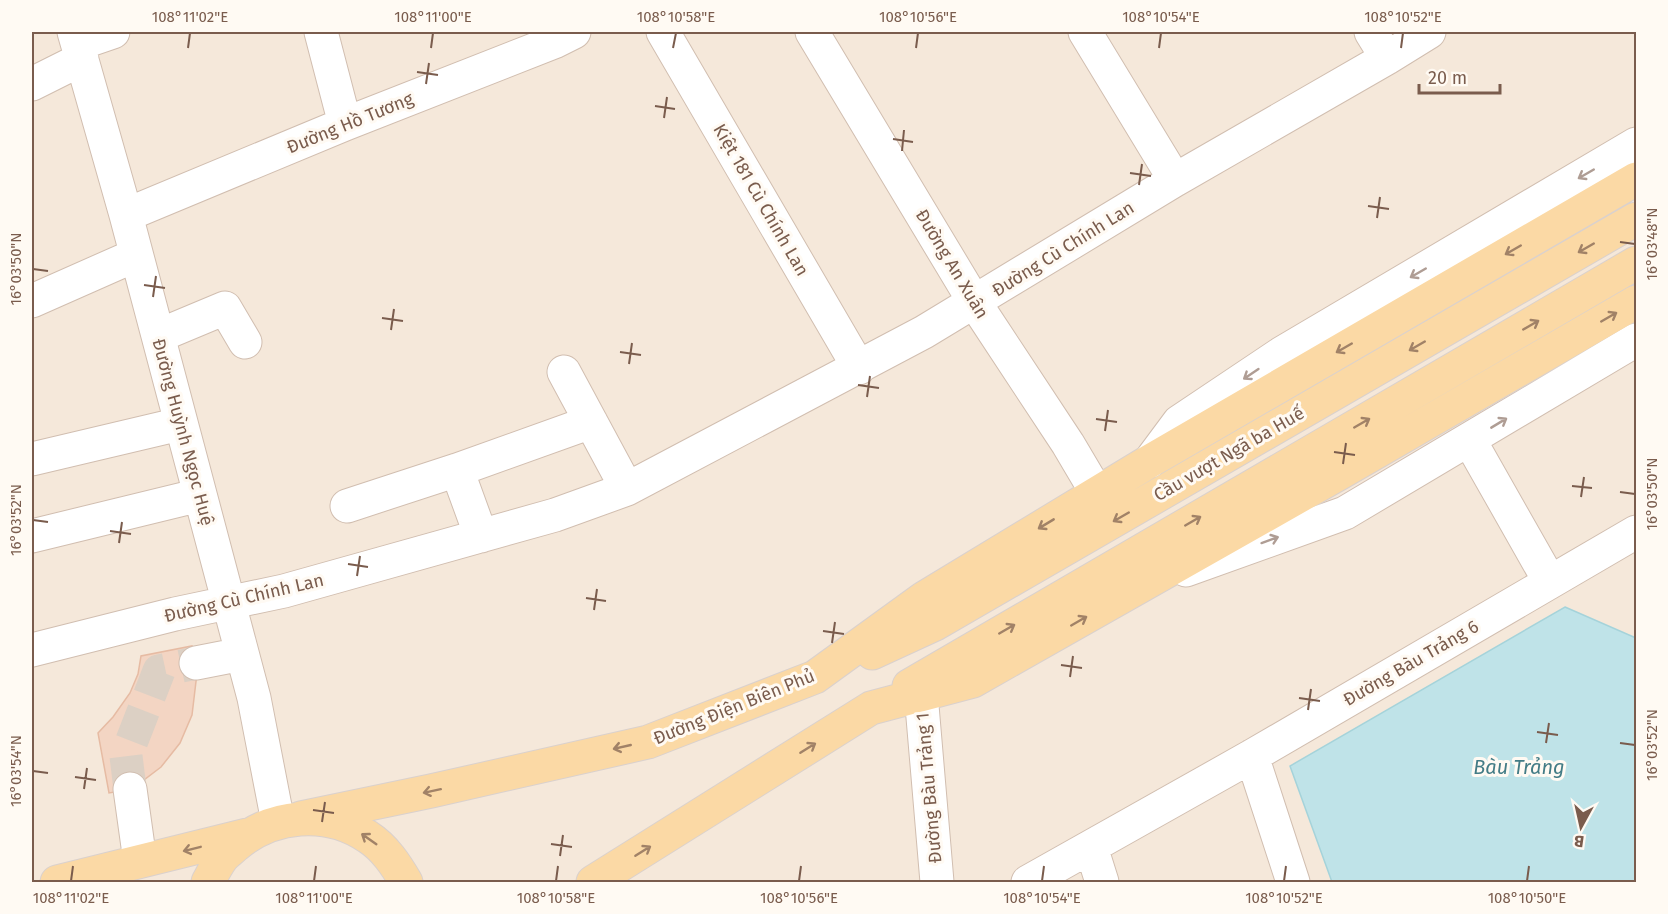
<svg xmlns="http://www.w3.org/2000/svg" width="1668" height="914" font-family="'Fira Sans',sans-serif">
<style>
.residential{fill:#f5e8da}
.water{fill:#bfe3e8;stroke:#a5d3da;stroke-width:1.5}
.building{fill:#f3d5c3;stroke:#e6bba3;stroke-width:1.5}
.lines{fill:none;stroke-linecap:round;stroke-linejoin:round}
.minor-tunnel{stroke:#dcd0c4;stroke-width:33;stroke-dasharray:33 16;stroke-linecap:butt}
.minor-casing{stroke:#d1beb0;stroke-width:35}
.major-casing{stroke:#dad1cd;stroke-width:35}
.minor{stroke:#fff;stroke-width:33}
.major{stroke:#fbd9a5;stroke-width:33}
.oneway{stroke:#af9d94}
.oneway2{stroke:#a18267}
.ticks{fill:none;stroke:#7a5c4d;stroke-width:2}
.labels{text-anchor:middle;stroke-width:6;stroke-linejoin:round;paint-order:stroke}
.street-label{font-size:18px;fill:#7a5c4d;stroke:#fffaf3}
.water-label{font-size:20px;font-style:italic;fill:#437c86;stroke:#fffaf3}
.neatline{fill:none;stroke:#7a5c4d;stroke-width:2}
.ticks-label{font-size:15px;text-anchor:middle;fill:#7a5c4d}
</style>
<rect width="100%" height="100%" fill="#fdf6ec"/>
<path class="residential" d="M32,32H1636V882H32Z"/>
<path class="water" d="M1565,607L1636,638V882H1332L1290,766Z"/>
<path class="building" d="M192,646L197,673L192,715L180,743L161,767L132,789L109,793L98,733L113,717L130,693L138,674L141,656Z"/>
<g class="lines">
<path class="minor-tunnel" d="M130,789L126,756L159,671L196,663"/>
<defs>
<path id="minor" d="M74,32L126,215L254,698L278,822
M321,32L345,124
M663,32L859,368
M812,32L975,303L1068,444L1097,493
M1085,32L1175,180
M1371,32L1387,58
M78,44L113,32
M32,84L82,59
M126,215L345,124L554,42L574,32
M32,301L136,255
M158,336L225,308L245,342
M564,372L627,489
M1470,441L1550,582
M32,459L180,424
M1150,461L1179,422L1282,353L1636,144
M457,470L481,536
M347,506L457,470L591,422
M32,536L200,495
M1186,570L1345,513L1636,340
M32,650L175,614L284,591L555,515L627,489L924,332L1175,180L1387,58L1429,32
M196,663L242,654
M921,694L937,882
M1252,756L1293,882
M130,789L140,861
M1091,847L1102,882
M1028,882L1252,756L1636,532"/>
<path id="major" d="M872,653L935,624L1636,219
M909,686L1636,263
M301,818L431,791L648,742L815,677L924,598L1150,461L1636,179
M57,882L247,835
M208,882C212,875 216,866 222,858C225,854 231,850 235,846C272,814 327,809 368,837C385,848 396,865 406,882
M593,882L871,708L973,681L1340,473L1636,302"/>
</defs>
<use href="#minor" class="minor-casing"/>
<use href="#major" class="major-casing"/>
<use href="#minor" class="minor"/>
<use href="#major" class="major"/>
</g>
<defs><path id="oneway-shaft" d="M-6 0H5M1.5-3L5.5 0L1.5 3" fill="none" stroke-width="1.6" stroke-linecap="round" stroke-linejoin="round" transform="scale(1.5)"/></defs>
<g class="oneway">
<use href="#oneway-shaft" transform="translate(1586 174) rotate(150)"/>
<use href="#oneway-shaft" transform="translate(1418 273) rotate(150)"/>
<use href="#oneway-shaft" transform="translate(1251 374) rotate(146)"/>
<use href="#oneway-shaft" transform="translate(1499 423) rotate(-31)"/>
<use href="#oneway-shaft" transform="translate(1270 540) rotate(-20)"/>
</g>
<g class="oneway2">
<use href="#oneway-shaft" transform="translate(1586 248) rotate(150)"/>
<use href="#oneway-shaft" transform="translate(1513 250) rotate(150)"/>
<use href="#oneway-shaft" transform="translate(1609 317) rotate(-30)"/>
<use href="#oneway-shaft" transform="translate(1531 325) rotate(-30)"/>
<use href="#oneway-shaft" transform="translate(1417 346) rotate(150)"/>
<use href="#oneway-shaft" transform="translate(1344 348) rotate(150)"/>
<use href="#oneway-shaft" transform="translate(1362 423) rotate(-30)"/>
<use href="#oneway-shaft" transform="translate(1121 517) rotate(150)"/>
<use href="#oneway-shaft" transform="translate(1193 521) rotate(-30)"/>
<use href="#oneway-shaft" transform="translate(1046 524) rotate(149)"/>
<use href="#oneway-shaft" transform="translate(1079 621) rotate(-30)"/>
<use href="#oneway-shaft" transform="translate(1007 629) rotate(-30)"/>
<use href="#oneway-shaft" transform="translate(622 747) rotate(167)"/>
<use href="#oneway-shaft" transform="translate(808 748) rotate(-32)"/>
<use href="#oneway-shaft" transform="translate(432 791) rotate(168)"/>
<use href="#oneway-shaft" transform="translate(369 839) rotate(-145)"/>
<use href="#oneway-shaft" transform="translate(192 849) rotate(166)"/>
<use href="#oneway-shaft" transform="translate(643 851) rotate(-32)"/>
</g>
<path class="ticks" d="M188,48L190,33M431,48L433,33M673,48L676,33M916,48L918,33M1159,48L1161,33M1401,48L1403,33M417,72L438,75M426,84L429,63M655,106L675,109M664,118L667,97M893,139L913,142M902,151L904,130M1130,173L1151,176M1139,185L1142,164M1368,206L1389,209M1377,218L1380,197M1620,242L1635,244M33,269L48,271M144,285L165,288M153,297L156,276M382,318L403,321M391,330L394,309M620,352L641,355M629,364L632,343M858,385L879,388M867,397L870,376M1096,419L1117,422M1105,431L1108,410M1334,452L1355,455M1343,464L1346,443M1572,486L1592,488M1620,492L1635,494M1581,497L1584,477M33,520L48,522M110,531L131,534M119,543L122,522M348,564L368,567M357,576L360,556M586,598L606,601M594,610L597,589M823,631L844,634M832,643L835,622M1061,665L1082,668M1070,677L1073,656M1299,698L1320,701M1308,710L1311,689M1537,732L1558,735M1546,743L1549,723M1620,743L1635,745M33,771L48,773M75,777L96,780M84,789L87,768M313,810L334,813M322,822L325,802M551,844L572,847M560,856L563,835M71,881L73,866M314,881L316,866M556,881L558,866M799,881L801,866M1042,881L1044,866M1284,881L1286,866M1527,881L1529,866"/>
<g class="labels">
<g class="street-label">
<text transform="translate(350 123) rotate(-22)" y="6">Đường Hồ Tương</text>
<text transform="translate(761 200) rotate(60)" y="6">Kiệt 181 Cù Chính Lan</text>
<text transform="translate(1063 249) rotate(-32)" y="6">Đường Cù Chính Lan</text>
<text transform="translate(952 264) rotate(59)" y="6">Đường An Xuân</text>
<text transform="translate(183 432) rotate(75)" y="6">Đường Huỳnh Ngọc Huệ</text>
<text transform="translate(1229 454) rotate(-30)" y="6">Cầu vượt Ngã ba Huế</text>
<text transform="translate(244 598) rotate(-13)" y="6">Đường Cù Chính Lan</text>
<text transform="translate(1411 663) rotate(-30)" y="6">Đường Bàu Trảng 6</text>
<text transform="translate(734 707) rotate(-22)" y="6">Đường Điện Biên Phủ</text>
<text transform="translate(929 788) rotate(-95)" y="6">Đường Bàu Trảng 1</text>
</g>
<g class="water-label">
<text x="1519" y="774">Bàu Trảng</text>
</g>
</g>
<rect width="1668" height="914" fill="none" stroke="#fffaf3" stroke-width="66"/>
<g transform="translate(1581 827) rotate(188)" stroke="#fffaf3" stroke-width="4.5" paint-order="stroke">
<path d="M0-4.5L10 22L0 15L-10 22Z" fill="#7a5c4d"/>
<text y="-9" font-size="16" font-weight="bold" text-anchor="middle" fill="#7a5c4d">B</text>
</g>
<path d="M1419 84v9h81v-9" fill="none" stroke="#7a5c4d" stroke-width="3"/>
<text x="1428" y="84" font-size="18" fill="#7a5c4d" stroke="#fffaf3" stroke-width="4.5" paint-order="stroke">20 m</text>
<rect x="33" y="33" width="1602" height="848" class="neatline"/>
<g class="ticks-label">
<text x="190" y="22">108°11'02"E</text>
<text x="433" y="22">108°11'00"E</text>
<text x="676" y="22">108°10'58"E</text>
<text x="918" y="22">108°10'56"E</text>
<text x="1161" y="22">108°10'54"E</text>
<text x="1403" y="22">108°10'52"E</text>
<text transform="translate(1652 244) rotate(-90)" y="5">16°03'48"N</text>
<text transform="translate(16 269) rotate(-90)" y="5">16°03'50"N</text>
<text transform="translate(1652 494) rotate(-90)" y="5">16°03'50"N</text>
<text transform="translate(16 520) rotate(-90)" y="5">16°03'52"N</text>
<text transform="translate(1652 745) rotate(-90)" y="5">16°03'52"N</text>
<text transform="translate(16 771) rotate(-90)" y="5">16°03'54"N</text>
<text x="71" y="903">108°11'02"E</text>
<text x="314" y="903">108°11'00"E</text>
<text x="556" y="903">108°10'58"E</text>
<text x="799" y="903">108°10'56"E</text>
<text x="1042" y="903">108°10'54"E</text>
<text x="1284" y="903">108°10'52"E</text>
<text x="1527" y="903">108°10'50"E</text>
</g>
</svg>
